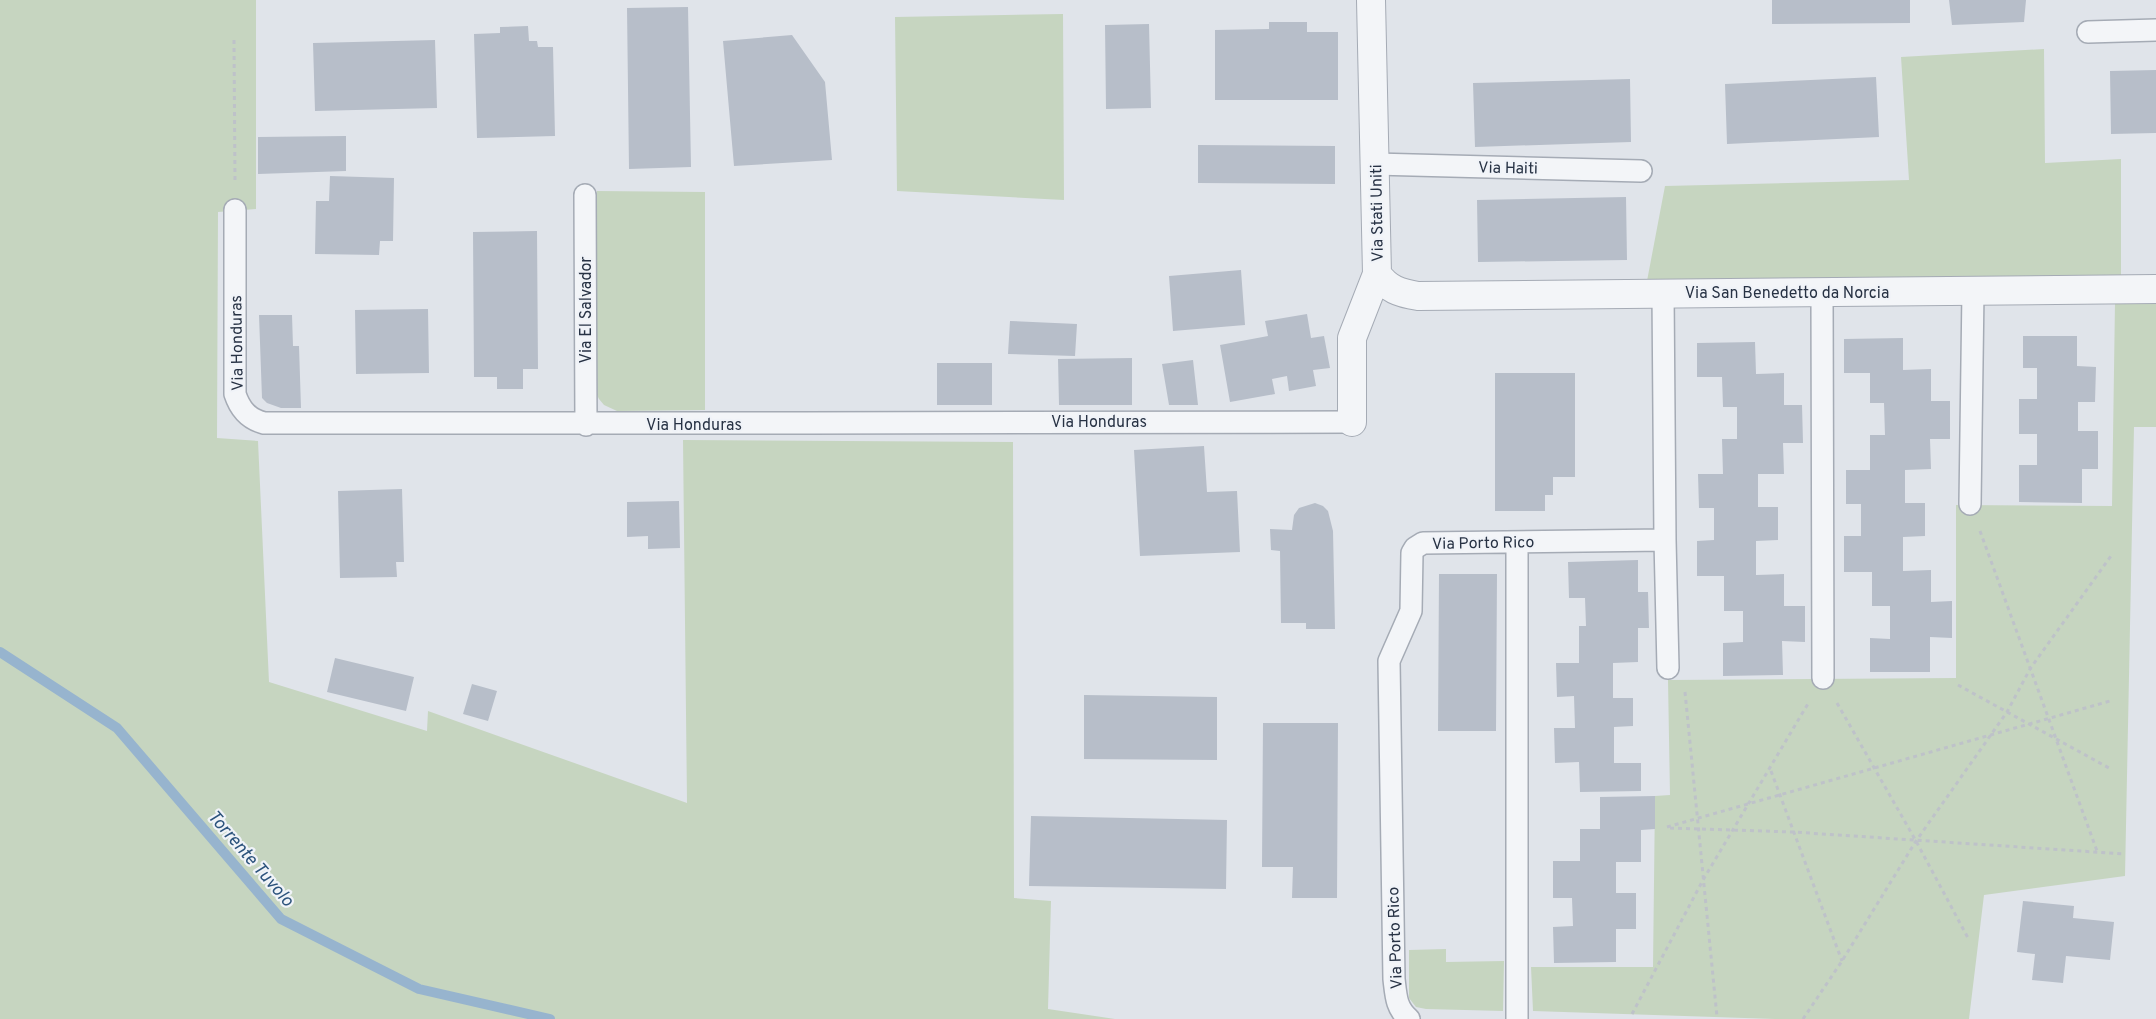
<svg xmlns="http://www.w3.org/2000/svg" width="2156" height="1019" font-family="Overpass,sans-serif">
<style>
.green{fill:#c6d5c0}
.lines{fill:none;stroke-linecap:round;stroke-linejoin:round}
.stream{stroke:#97b4ce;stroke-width:10}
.building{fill:#b7bec9}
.lane-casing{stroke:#a5abb5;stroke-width:24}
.street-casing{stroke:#a5abb5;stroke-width:30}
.path{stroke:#bec2c9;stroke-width:3;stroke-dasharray:4 4;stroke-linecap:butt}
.lane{stroke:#f3f5f8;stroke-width:21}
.street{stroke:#f3f5f8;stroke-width:28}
.labels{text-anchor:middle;stroke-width:4.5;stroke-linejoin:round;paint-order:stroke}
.street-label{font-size:16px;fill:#273244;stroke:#f0f3f8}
.water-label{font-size:18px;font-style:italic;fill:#2c537c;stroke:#f0f3f8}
</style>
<rect width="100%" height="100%" fill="#e0e4ea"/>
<path class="green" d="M0,0H256V209L218,212L217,438L258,441L269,682L427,731L428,711L687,803L683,440L1013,442L1014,898L1051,901L1048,1009L1115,1019H0Z
M1063,14L1064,200L897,191L895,17Z
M2044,49L2045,163L2121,159V276L1647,281L1665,186L1909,180L1901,57Z
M597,191L705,192V410L617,411L604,405L599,399L595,391L592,360Z
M2156,301V427H2134L2125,876L1984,895L1969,1019H1775L1533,1011L1531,967H1653L1655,796L1670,795L1668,680L1956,678V505L2112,506L2115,302Z
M1446,949V962L1504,961L1503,1011L1426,1009L1416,1007L1409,998V950Z"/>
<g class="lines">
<path class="stream" d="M0,652L117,728L281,919L419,989L550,1019"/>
</g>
<path class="building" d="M1772,0H1910V23L1772,24Z
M1949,0H2026L2024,22L1952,25Z
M688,7L691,167L629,169L627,8Z
M1269,22H1307V32H1338V100H1215V30L1269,29Z
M1149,24L1151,108L1106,109L1105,25Z
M528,26L529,41H537L538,47H553L555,136L477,138L474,34L500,33V27Z
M792,35L825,82L832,160L734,166L723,41Z
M435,40L437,108L315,111L313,43Z
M2156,70V133L2111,134L2110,71Z
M1876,77L1879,137L1727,144L1725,84Z
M1630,79L1631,142L1475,147L1473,83Z
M346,136V171L258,174V137Z
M1198,145L1335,146V184L1198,183Z
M330,176L394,178L393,241H380L379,255L315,254L316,201H329Z
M1626,197L1627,260L1478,262L1477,200Z
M537,231L538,369H523V389H497V377H474L473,232Z
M1241,270L1245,325L1173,331L1169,276Z
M428,309L429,373L356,374L355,310Z
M1307,314L1311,338L1324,336L1330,368L1313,370L1316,386L1289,391L1287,376L1272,379L1275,394L1230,402L1220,345L1268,336L1265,321Z
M259,315H292L293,346H299L301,408H281L267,403L262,398Z
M1010,321L1077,324L1075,356L1008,354Z
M2023,336H2077V366L2096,367L2095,402H2078V431H2098V469H2082V503L2019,502V465H2037V434H2019V399H2037V368H2023Z
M1903,338V370L1931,369V401H1950V439H1930L1931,469L1905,470V503H1925V536L1903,537V571L1931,570V602L1952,601V638L1930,637V672H1870V638L1890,639V606H1872V572H1844V536H1861V504H1846V470H1870V435H1885L1884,403H1870V373H1844V339Z
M1755,342L1756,374L1784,373V405H1802L1803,443H1783L1784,474H1758V507H1778V540L1756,541V575L1784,574V606H1805V642L1782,641L1783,675L1723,676V643L1743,642V611H1724V576H1697V541L1714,540V508H1699L1698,474H1723L1722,439H1737V407H1723L1722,377H1697V343Z
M1132,358V405H1059L1058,359Z
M1193,360L1198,405H1169L1162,364Z
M937,363H992V405H937Z
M1495,373H1575V477H1553V495H1545V511H1495Z
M1204,446L1207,492L1237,491L1240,552L1140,556L1134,450Z
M402,489L404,562H396L397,577L340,578L338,491Z
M679,501L680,548L648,549V536L627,537V502Z
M1315,503L1323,506L1328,511L1333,531L1335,629H1306V623H1281L1280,551L1271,550L1270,529L1292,530L1294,515L1299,508Z
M1638,560V592H1648L1649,628H1638V662L1613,663V698H1633V726L1614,727V763H1641V791L1580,792L1579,762L1555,763L1554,728H1575L1574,696L1557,697L1556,663H1579V626H1586L1585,598H1569L1568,562Z
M1439,574H1497L1496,731H1438Z
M335,658L414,677L406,711L327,692Z
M472,684L497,691L488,721L463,714Z
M1084,695L1217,697V760L1084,759Z
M1263,723H1338L1337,898H1292L1293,867H1262Z
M1655,796V829L1641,830V862H1616V893H1636V929H1616V962L1554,963L1553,927L1573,926L1572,898H1553V861H1580V829H1600V797Z
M1031,816L1227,820L1226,889L1029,886Z
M2023,901L2074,906L2073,918L2114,922L2110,960L2066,956L2063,983L2032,980L2035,954L2017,952Z"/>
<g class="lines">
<defs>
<path id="lane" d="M2088,32L2156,30
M1375,164L1641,171
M585,195L586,425
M235,210V394C240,409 248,419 264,423C627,425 989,421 1352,422
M1822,293L1823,678
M1970,504L1973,291
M1665,540L1668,668
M1517,542V1019
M1409,1019C1396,1008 1396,996 1394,979L1389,661L1411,611L1412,553L1415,548L1423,543L1665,540L1663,292"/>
<path id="street" d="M1377,274C1388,289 1399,293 1418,296L2156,289
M1352,422V338L1377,274L1371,0"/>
</defs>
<use href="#lane" class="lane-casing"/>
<use href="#street" class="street-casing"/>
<path class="path" d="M234,40L235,182
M1980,531L2097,851
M1958,685L2109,768
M1685,692L1717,1017
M1837,703L1916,841L1968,938
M1771,771L1842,961
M1667,827L2110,701
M1670,828L1793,832L2125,854
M1632,1014L1703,880L1809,702
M1803,1019L1842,961L1916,841L2007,712L2030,669L2111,556"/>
<use href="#lane" class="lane"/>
<use href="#street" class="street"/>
</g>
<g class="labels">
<g class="street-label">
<text transform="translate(1508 167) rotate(1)" y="6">Via Haiti</text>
<text transform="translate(1376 213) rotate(-91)" y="6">Via Stati Uniti</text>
<text x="1787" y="298">Via San Benedetto da Norcia</text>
<text transform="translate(585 310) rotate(-90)" y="6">Via El Salvador</text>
<text transform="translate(236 343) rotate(-91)" y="6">Via Honduras</text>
<text x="1099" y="427">Via Honduras</text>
<text x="694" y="430">Via Honduras</text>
<text transform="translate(1483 542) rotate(-1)" y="6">Via Porto Rico</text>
<text transform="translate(1394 938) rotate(-92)" y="6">Via Porto Rico</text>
</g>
<g class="water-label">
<text transform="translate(251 858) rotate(49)" y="6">Torrente Tuvolo</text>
</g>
</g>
</svg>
